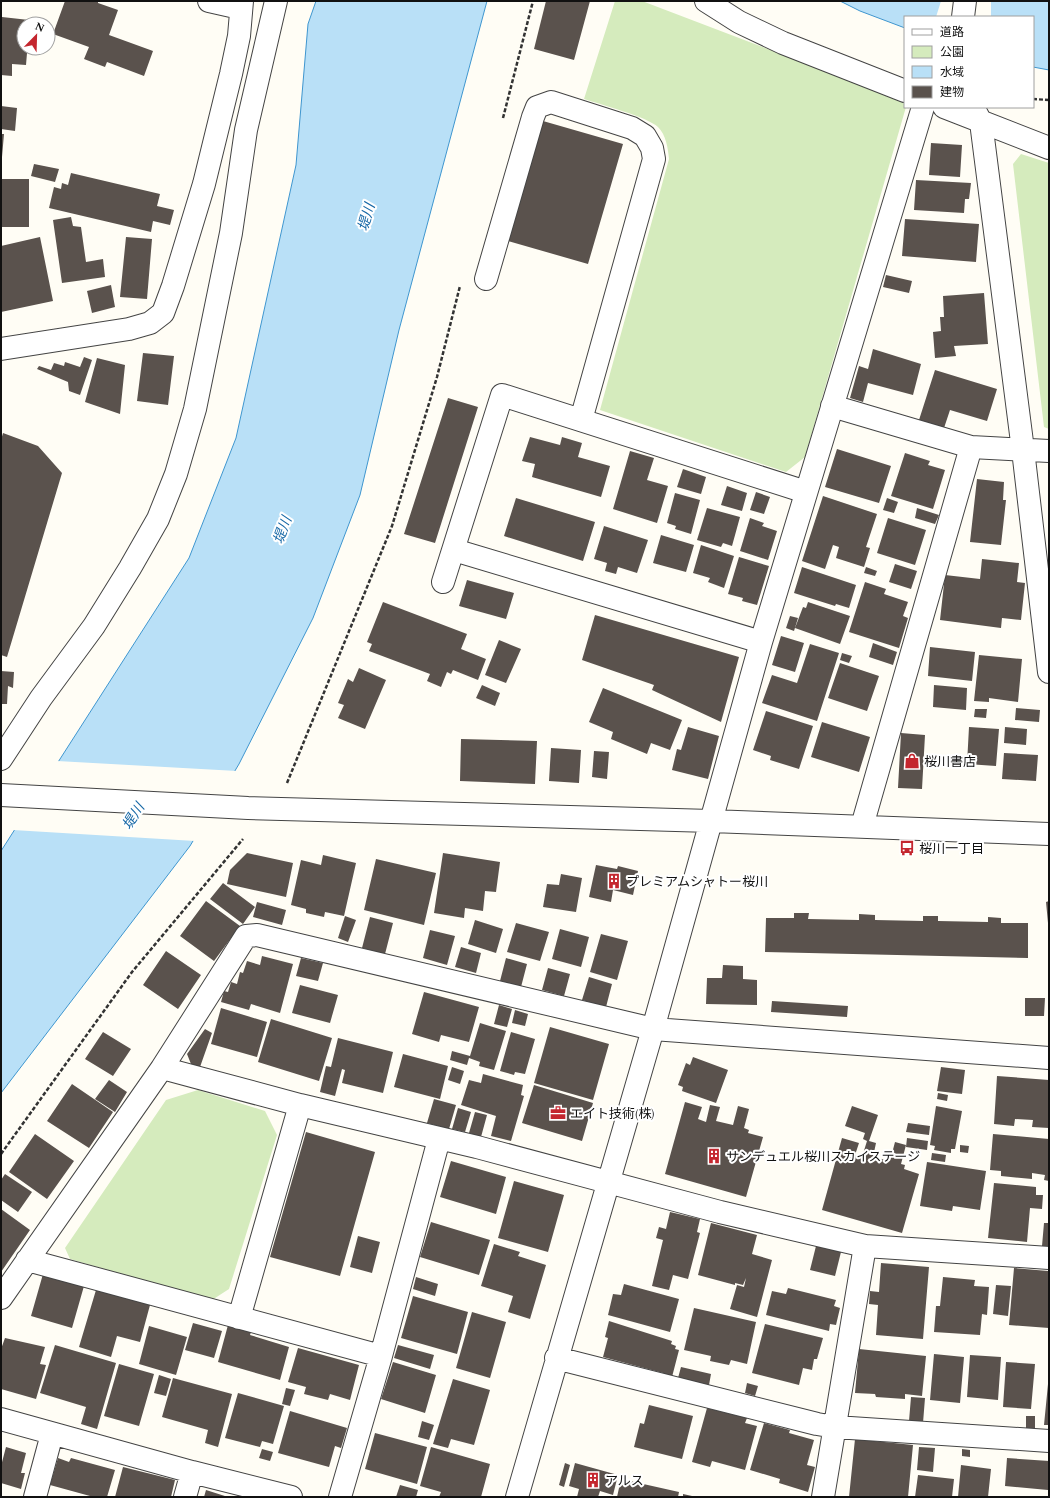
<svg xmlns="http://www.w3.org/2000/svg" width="1050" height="1498" font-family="Spectral,'Noto Sans JP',serif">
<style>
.green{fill:#d5ebbd}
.water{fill:#b9e0f7;stroke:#3f96cf}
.pier{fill:#fffdf5}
.building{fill:#5a524d}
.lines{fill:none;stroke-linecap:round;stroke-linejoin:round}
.minor-casing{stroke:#444;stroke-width:24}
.path{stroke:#333;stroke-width:2.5;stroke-dasharray:4 2;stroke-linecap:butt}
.minor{stroke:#fff;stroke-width:22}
.labels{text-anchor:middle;stroke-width:4;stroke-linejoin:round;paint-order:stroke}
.poi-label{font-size:13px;fill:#111;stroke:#fff;text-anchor:start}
.water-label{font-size:14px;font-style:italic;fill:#1768a6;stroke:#fff}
</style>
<rect width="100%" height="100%" fill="#fffdf5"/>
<path class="green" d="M615,1H642L905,101V107H906L805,457L786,472L600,410L669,159C668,148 666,135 658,127C648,117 599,104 584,99Z
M1021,154L1049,163V429L1044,427L1013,164Z
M198,1090L265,1111L277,1135L229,1289L212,1300L70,1259L65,1248L166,1100Z"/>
<path class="water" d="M316,1H487L399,330L360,495L313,618L239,764L190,846L1,1093V851L189,558L236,438L296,165L308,24Z
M840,1H1049V70L1033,67V17H905V28L860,11Z"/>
<path class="pier" d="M941,1H991V17H936Z
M57,761L237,771L195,841L13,830Z"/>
<path class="building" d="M65,1H98V3L118,10L109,35L153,51L144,76L107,62L105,67L84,59L89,47L53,34Z
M546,1H590L574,60L534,49Z
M2,17L29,20V24H24V48H41L40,55L27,53L26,65L12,64V76L1,75Z
M1,106L17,108L15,131L1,129Z
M543,121L623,144L588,264L508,241Z
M1,134H4L2,157H1Z
M931,143L962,145L960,177L929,175Z
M34,164L59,169L55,182L31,176Z
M71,173L160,194L157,206L174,210L170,225L153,221L151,232L49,208L54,187L61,189L62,183L68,185Z
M1,179H29V227H1Z
M916,180L971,183L969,199H965L964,213L914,210Z
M71,217L73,226L81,227L86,262L103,259L105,277L62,283L53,220Z
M905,219L979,224L976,262L902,256Z
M40,237L53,301L1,312V246Z
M126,237L152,239L147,299L120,297Z
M886,275L912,281L909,293L883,287Z
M111,285L115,307L92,313L87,291Z
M984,293L988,344L954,346L956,356L935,358L933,332L941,331L940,317H944L943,296Z
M873,349L921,364L913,395L868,383L863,402L850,398L859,366L868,369Z
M143,353L174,356L168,405L137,401Z
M84,357L92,360L80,395L69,391L68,382L37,369L39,366L51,370L54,363L64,366L65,362L80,367Z
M97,358L125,365L120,414L85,402Z
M935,370L997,389L987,421L950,410L944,428L919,420Z
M448,398L478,407L435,543L404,534Z
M3,433L38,446L62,473L7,657L1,655V440Z
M530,437L560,445L562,437L582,443L578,457L610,466L601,497L532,477L535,464L522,461Z
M837,449L891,466L879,503L825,487Z
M630,451L654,458L647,480L668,486L657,523L613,509Z
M905,453L930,461L928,465L945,470L933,509L891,496Z
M683,469L706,477L701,494L677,487Z
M977,479L1004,482L1003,500H1006L1001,545L970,542Z
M727,486L747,493L742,511L721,505Z
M756,492L770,497L764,514L750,510Z
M675,493L700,500L691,534L675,529L676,526L667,523Z
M823,496L877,514L866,547L870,548L864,567L836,558L839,547L833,545L825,569L802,561Z
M516,498L595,522L583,561L504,536Z
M887,498L898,502L894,513L883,510Z
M707,508L740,517L732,546L723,543L721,547L697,540Z
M917,508L939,515L935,524L915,518Z
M750,518L764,523L762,526L777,531L768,560L740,551Z
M888,518L926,530L915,565L877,553Z
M604,526L648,540L637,573L618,567L616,574L605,571L607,563L594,559Z
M661,535L694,545L686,572L653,563Z
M701,545L734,556L724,588L708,582L710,578L693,573Z
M739,557L769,566L757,605L742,601L743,598L728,594Z
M982,559L1019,563L1017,582L1025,583L1021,620L1002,618L1001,628L940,620L945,575L980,579Z
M895,564L917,571L911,589L889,582Z
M802,567L856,585L849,608L836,604L835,606L794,593Z
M866,567L877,571L875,576L864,573Z
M467,580L514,593L506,619L459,606Z
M865,582L886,589L884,594L908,602L903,616L908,618L899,648L849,632Z
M383,602L467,634L461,649L486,659L478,680L453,670L451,674L447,672L441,687L427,681L430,674L369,651L372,644L367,642Z
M808,602L850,616L840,644L795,628L803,607L806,608Z
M595,615L739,657L721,722L652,690L654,685L582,660Z
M790,616L798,618L794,631L786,628Z
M781,636L804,643L795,672L772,665Z
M499,640L521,649L506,683L485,675Z
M873,643L897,652L893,665L869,657Z
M810,644L839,653L817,721L762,703L772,675L797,683Z
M930,647L975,652L972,681L928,676Z
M842,653L852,656L849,663L840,660Z
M979,655L1022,659L1018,702L989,698V702L974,701Z
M840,663L879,676L867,711L828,698Z
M359,668L386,680L365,729L338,718L344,705L338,703L348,679L353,682Z
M1,671L14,672L13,688L8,686L7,704H2V707Z
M482,685L500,693L495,706L476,698Z
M934,685L967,688L966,710L933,707Z
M603,688L682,720L670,750L651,743L647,754L611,739L613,732L589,722Z
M1016,708L1040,710L1039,722L1015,720Z
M975,709H987L986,718L974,717Z
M766,711L813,726L799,769L770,760L771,756L753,750Z
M822,722L870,737L859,772L811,757Z
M688,727L719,736L708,779L672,770L677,749L681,750Z
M969,727L999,729L996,766L967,764Z
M1005,727L1027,729L1026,745L1004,743Z
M901,733L925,735L922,789L898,788Z
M461,739L537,741L535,784L460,781Z
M551,748L581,750L579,783L549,781Z
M594,751L609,752L607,779L592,777Z
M1004,753L1038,755L1036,781L1002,779Z
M247,853L293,863L286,897L227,884L230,870Z
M443,853L500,862L496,892L485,891L483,911L465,908L464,918L434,913Z
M323,855L356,863L344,916L325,912L324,917L306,913V909L291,905L301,860L321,865Z
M376,859L436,873L424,925L364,910Z
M596,865L617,869L618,866L638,871L633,895L613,890L611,902L589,897Z
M561,874L582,878L576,912L543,907L547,884L559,885Z
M223,883L255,907L243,924L210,899Z
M206,901L240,926L214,961L180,936Z
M1049,901V923H1048L1046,902Z
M257,902L286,910L282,925L253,917Z
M794,913H809L808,919L859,920V914L875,915V920L923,921V916H938V921L988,922V917L1001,918V923H1028V958L765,952L766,918H794Z
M345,916L356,920L348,942L338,938Z
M370,917L393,923L385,954L362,948Z
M475,920L503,929L496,953L468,944Z
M516,923L549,932L540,961L507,952Z
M560,929L589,937L581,967L552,959Z
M430,930L455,936L447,965L423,958Z
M601,934L628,941L617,980L590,972Z
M461,947L481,953L476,973L455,967Z
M166,951L201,975L178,1009L143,985Z
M262,956L293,964L280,1013L251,1004L249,1010L221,1002L224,991L228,992L231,982L237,984L240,972L243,973L247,961L260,965Z
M301,958L323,963L318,981L296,976Z
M506,958L527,964L521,987L500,981Z
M723,965L743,966V979L757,980V1005L706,1004L707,978H722Z
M548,968L570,974L564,996L542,990Z
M589,977L612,984L606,1007L582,1000Z
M300,985L338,995L330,1023L292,1013Z
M424,992L479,1007L469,1042L441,1035L439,1042L412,1034Z
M1025,998H1045L1044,1016H1025Z
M772,1001L848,1006L847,1017L771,1012Z
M499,1005L512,1009L507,1027L494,1024Z
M221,1008L267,1022L257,1057L211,1044Z
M515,1010L528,1014L525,1026L512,1023Z
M271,1019L332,1038L319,1081L258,1062Z
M480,1023L506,1031L494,1070L479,1066L480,1062L469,1058L467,1065L450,1060L452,1051L470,1056Z
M550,1027L609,1044L593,1100L534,1083Z
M205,1029L212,1033L200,1067L191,1064L187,1054Z
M103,1032L131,1049L113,1076L85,1059Z
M511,1032L535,1039L525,1074L515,1072L514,1075L500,1071Z
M338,1038L393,1052L383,1093L342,1083L345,1070L342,1069L335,1096L320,1092L326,1066L331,1067Z
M403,1054L448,1066L440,1099L394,1087Z
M693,1057L728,1070L716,1103L682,1091L683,1087L678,1085L686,1063L690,1065Z
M452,1067L464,1071L460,1084L448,1080Z
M941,1067L965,1070L962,1094L937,1091Z
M483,1074L523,1085L521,1095L524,1096L511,1141L491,1136L496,1116L461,1105L469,1080L481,1083Z
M997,1076L1049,1080V1128L1032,1127L1033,1120L1015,1119L1014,1126L994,1124Z
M109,1080L127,1092L115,1112L95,1099Z
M72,1084L113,1112L89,1148L47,1121Z
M534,1085L593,1103L582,1141L522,1123Z
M938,1093L948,1095L947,1101L937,1099Z
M434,1099L456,1105L449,1129L427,1123Z
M685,1102L702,1107L698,1119L706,1122L710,1105L720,1107L716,1121L733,1125L738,1106L749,1109L744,1128L749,1130L748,1133L763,1137L746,1197L665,1174Z
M852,1106L878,1115L869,1141L876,1143L873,1157L890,1161L895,1142L906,1145L901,1164L905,1165L904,1169L919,1174L902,1233L822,1210L842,1138L859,1143L855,1155L862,1157L867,1141L863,1139L865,1133L845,1126Z
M936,1106L962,1111L955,1149H951V1153L934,1150L935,1146L930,1145Z
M458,1108L471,1112L465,1132L452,1129Z
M475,1112L487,1115L481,1137L469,1133Z
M908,1123L930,1126L929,1135L906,1132Z
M306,1132L375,1152L340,1276L270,1257Z
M35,1134L74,1161L47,1199L9,1172Z
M993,1134L1049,1139V1181L1044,1180L1045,1175L1032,1173V1179L1001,1176V1171L990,1170Z
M907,1138L928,1141L927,1150L906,1147Z
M960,1145L969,1146L968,1153L960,1152Z
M932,1153L946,1155L945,1162L931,1160Z
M451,1161L506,1177L496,1214L440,1197Z
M927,1162L986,1171L980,1210L953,1206L952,1211L920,1206Z
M5,1174L32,1192L18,1212L1,1200V1180Z
M514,1181L564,1195L548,1252L498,1238Z
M994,1183L1036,1187V1195H1043L1042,1209L1030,1208L1027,1242L988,1238Z
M1,1209L30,1230L1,1272Z
M670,1212L700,1219L697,1232L700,1233L688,1279L673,1275L669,1290L652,1286L663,1240L656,1238L659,1227L666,1229Z
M431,1222L490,1240L479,1275L420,1257Z
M711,1223L757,1235L752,1254L772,1260L757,1317L730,1309L737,1285L744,1287L746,1278L743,1285L735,1283V1285L698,1275Z
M1044,1223H1049V1247L1042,1246Z
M358,1236L380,1242L372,1273L350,1267Z
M494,1244L520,1252L518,1256L546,1265L530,1319L508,1312L513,1296L481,1286Z
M816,1246L841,1252L835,1276L810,1270Z
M881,1263L929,1267L923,1339L876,1335L878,1305L869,1304L870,1291L879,1292Z
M1014,1268L1048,1271L1049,1328L1009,1325Z
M43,1274L84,1286L72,1328L31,1316Z
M416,1277L438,1284L435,1296L413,1289Z
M943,1277L975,1280L974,1286L989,1287L987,1315L982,1314L980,1335L934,1332L936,1306H940Z
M624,1284L679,1299L670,1332L608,1315L613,1294L621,1295Z
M996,1285L1011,1286L1008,1316L993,1314Z
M788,1288L836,1300L834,1306L840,1308L836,1325L830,1324L829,1331L766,1315L772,1291L786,1294Z
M96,1290L150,1305L140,1342L117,1336L111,1357L79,1347Z
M413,1296L468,1312L457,1354L401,1338Z
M694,1308L756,1322L747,1364L731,1360L729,1365L710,1361L711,1356L684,1350Z
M472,1312L506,1322L490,1378L456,1368Z
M609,1321L672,1341L671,1344L676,1346L675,1349L679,1350L672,1377L662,1375L663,1373L603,1357L608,1338L605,1337Z
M193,1323L222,1331L214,1358L185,1350Z
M765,1324L823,1338L817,1359H814L812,1370L803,1368L799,1385L752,1373Z
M228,1325L251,1332L250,1335L289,1347L280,1380L218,1362Z
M149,1326L187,1337L176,1375L139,1364Z
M5,1338L45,1347L40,1364L46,1365L36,1399L1,1389V1349Z
M55,1345L116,1363L97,1429L81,1424L86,1407L40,1393Z
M398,1345L434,1355L430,1369L394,1358Z
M298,1348L359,1365L350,1400L330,1394L328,1400L304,1394L306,1387L288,1382Z
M859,1349L926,1356L922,1396L905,1394V1399L876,1397L875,1394L855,1393Z
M934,1354L964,1357L960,1403L930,1400Z
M970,1355L1001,1357L998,1400L967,1397Z
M393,1362L436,1375L425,1413L381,1399Z
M1006,1362L1035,1364L1031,1409L1003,1407Z
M119,1364L154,1374L139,1426L104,1416Z
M681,1367L711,1374L709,1385L678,1378Z
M159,1375L171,1379L166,1396L154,1393Z
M173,1378L232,1394L218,1447L205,1443L208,1430L162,1417Z
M453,1379L490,1390L474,1445L451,1439L448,1448L433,1444Z
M747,1383L758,1386L755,1396L745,1393Z
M1048,1384H1049V1425H1044Z
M286,1388L295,1390L290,1406L282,1404Z
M238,1393L284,1406L273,1444L262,1441L260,1447L225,1438Z
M911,1397L925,1398L923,1423L909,1421Z
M649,1405L693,1416L682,1459L634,1447L640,1423L644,1424Z
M707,1408L747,1418L745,1423L757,1426L745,1470L712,1461L710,1467L692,1462Z
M290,1411L347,1428L341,1448L335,1446L329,1467L278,1453Z
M1026,1416H1035V1429H1026Z
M422,1421L434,1425L429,1440L418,1437Z
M764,1423L790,1430L789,1433L814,1440L807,1465L815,1467L808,1492L779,1483L780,1479L750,1470Z
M375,1433L427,1447L417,1484L365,1469Z
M855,1439L913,1445L908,1497H849Z
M6,1447L26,1453L21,1473H25L21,1489L1,1483V1466Z
M431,1447L490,1464L481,1497H439L441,1492L420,1486Z
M919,1447L935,1448L933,1472L917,1470Z
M262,1449L273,1452L270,1461L259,1458Z
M962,1449L970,1450V1457L962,1456Z
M58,1458L69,1462L71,1458L115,1470L107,1497H90V1496L50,1485Z
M1007,1458L1049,1461L1048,1490L1005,1486Z
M565,1463L570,1465L564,1487L559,1485Z
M575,1463L618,1475L613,1495L600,1491L598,1497H577L579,1489L569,1486Z
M961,1465L991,1469L988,1497H958Z
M123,1467L175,1480L171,1497H115Z
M918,1475L954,1479L952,1497H915Z
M621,1479L679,1492L678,1497H617Z
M400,1485L418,1490L416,1497H396Z
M206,1490L228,1497H204Z
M683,1494L692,1496V1497H683Z"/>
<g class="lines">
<defs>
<path id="minor" d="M209,1L240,8
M706,1L739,22L783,43L905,91
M963,17L965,1
M944,107L1049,148
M973,107L981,122L1023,450L1049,672
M486,279L533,117L537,107L551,102L632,128L645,136L652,148L654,159L581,420
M1,349L129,329L150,323L163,313L173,286L204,184L231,74L239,36L242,1
M832,406L971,447L1049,451
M454,550L761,642
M443,582L502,395L806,492
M1,759L41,698L94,626L130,568L158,519L176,474L195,409L231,233L246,130L276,1
M1,795L248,808L711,821L1049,834
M862,826L971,447
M162,1068L246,936L257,935L653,1029L1049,1058
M27,1260L381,1356
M1,1298L162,1068L300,1105L477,1147L720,1212L865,1246L1049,1258
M239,1318L300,1105
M556,1358L817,1424L835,1427L1049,1441
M1,1419L192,1472L291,1497
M35,1497L52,1434
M185,1497L192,1472
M340,1497L381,1356L439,1139
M517,1497L653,1029L761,642L923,107
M823,1497L865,1246"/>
</defs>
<use href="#minor" class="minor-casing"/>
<path class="path" d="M1033,99L1049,100
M503,118L533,1
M287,783L392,526L437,377L460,286
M1,1154L132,972L243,839"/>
<use href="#minor" class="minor"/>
</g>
<defs>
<symbol id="shop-bare" viewBox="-9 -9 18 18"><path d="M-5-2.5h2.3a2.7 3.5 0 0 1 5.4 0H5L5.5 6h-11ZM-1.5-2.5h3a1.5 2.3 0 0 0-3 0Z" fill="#c4262e" stroke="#fff" stroke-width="2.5" paint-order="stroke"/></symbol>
<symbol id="bus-bare" viewBox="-9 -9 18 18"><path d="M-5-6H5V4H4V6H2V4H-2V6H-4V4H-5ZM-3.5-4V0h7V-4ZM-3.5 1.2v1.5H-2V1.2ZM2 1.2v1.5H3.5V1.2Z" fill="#c4262e" stroke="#fff" stroke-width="2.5" paint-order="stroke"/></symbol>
<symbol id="building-bare" viewBox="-9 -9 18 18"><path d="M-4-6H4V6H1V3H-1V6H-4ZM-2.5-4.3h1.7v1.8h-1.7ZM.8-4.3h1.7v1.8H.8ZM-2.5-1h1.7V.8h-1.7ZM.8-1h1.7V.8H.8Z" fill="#c4262e" stroke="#fff" stroke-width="2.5" paint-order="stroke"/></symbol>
<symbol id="office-bare" viewBox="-9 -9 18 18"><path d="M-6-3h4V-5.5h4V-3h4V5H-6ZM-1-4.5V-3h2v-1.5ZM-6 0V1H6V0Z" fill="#c4262e" stroke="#fff" stroke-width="2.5" paint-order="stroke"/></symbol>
</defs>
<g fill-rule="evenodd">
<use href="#shop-bare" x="901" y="750" width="22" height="22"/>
<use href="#bus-bare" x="896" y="837" width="22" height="22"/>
<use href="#building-bare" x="603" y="870" width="22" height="22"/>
<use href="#office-bare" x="547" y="1102" width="22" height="22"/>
<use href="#building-bare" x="703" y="1145" width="22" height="22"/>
<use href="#building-bare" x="582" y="1469" width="22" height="22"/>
</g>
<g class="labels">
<g class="poi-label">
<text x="924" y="766">桜川書店</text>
<text x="919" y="853">桜川一丁目</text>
<text x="626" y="886">プレミアムシャトー桜川</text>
<text x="570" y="1118">エイト技術(株)</text>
<text x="726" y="1161">サンデュエル桜川スカイステージ</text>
<text x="605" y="1485">アルス</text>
</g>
<g class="water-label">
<text transform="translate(366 217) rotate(-74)" y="5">堤川</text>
<text transform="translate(282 530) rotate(-70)" y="5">堤川</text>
<text transform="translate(133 816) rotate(-58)" y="5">堤川</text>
</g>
</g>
<rect width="1050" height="1498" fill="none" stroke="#111111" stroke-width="4"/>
<rect x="904" y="16" width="130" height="92" fill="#ffffff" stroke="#a0a0a0"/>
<rect x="912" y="29" width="20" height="6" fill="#ffffff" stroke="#a0a0a0"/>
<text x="940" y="36" font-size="12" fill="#111111">道路</text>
<rect x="912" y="46" width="20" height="12" fill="#d5ebbd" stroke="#a0a0a0"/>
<text x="940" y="56" font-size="12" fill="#111111">公園</text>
<rect x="912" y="66" width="20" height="12" fill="#b9e0f7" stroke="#a0a0a0"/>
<text x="940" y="76" font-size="12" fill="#111111">水域</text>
<rect x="912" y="86" width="20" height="12" fill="#5a524d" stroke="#a0a0a0"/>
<text x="940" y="96" font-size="12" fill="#111111">建物</text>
<g transform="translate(36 36) rotate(23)"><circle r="19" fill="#ffffff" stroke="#a0a0a0"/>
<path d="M0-3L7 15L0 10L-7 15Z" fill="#c4262e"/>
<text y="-6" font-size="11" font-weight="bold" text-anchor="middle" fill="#111111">N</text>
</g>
</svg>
